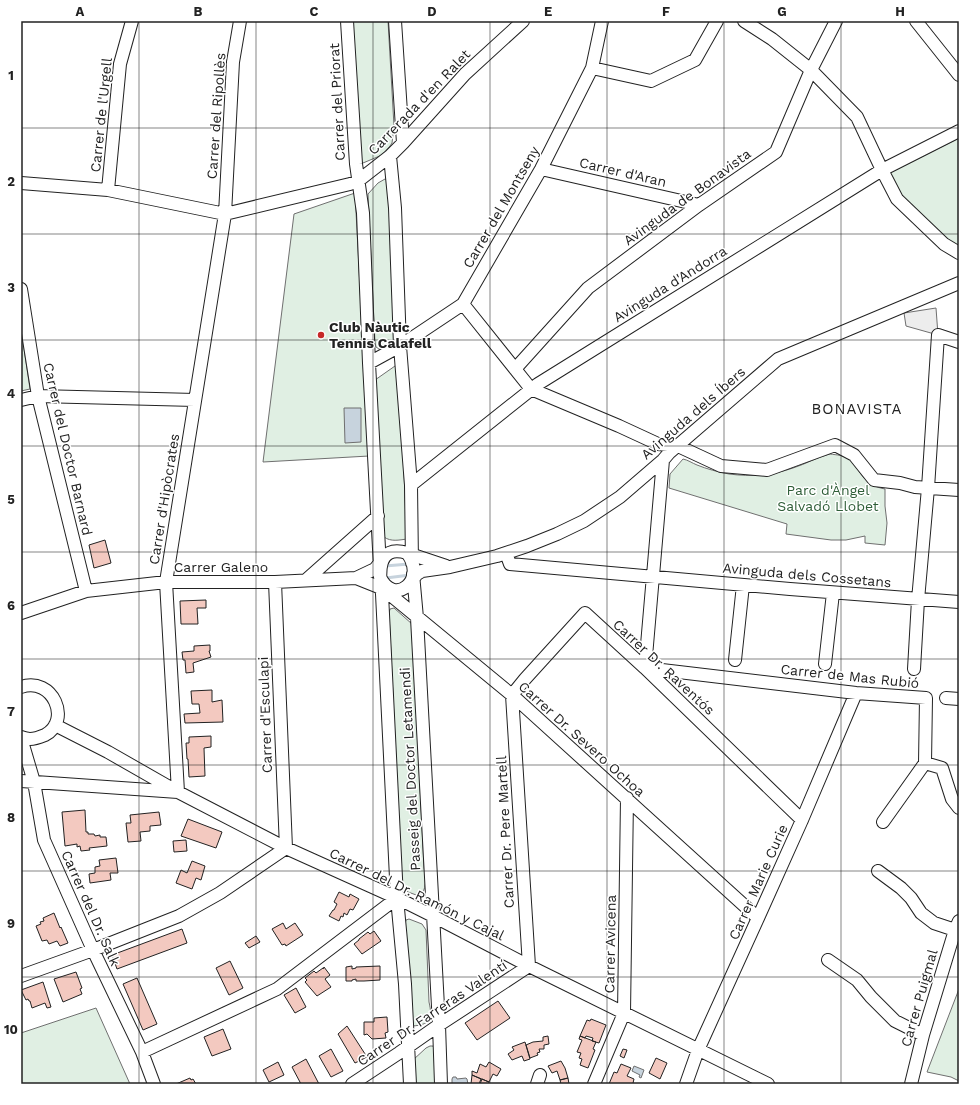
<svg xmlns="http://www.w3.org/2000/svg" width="980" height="1105" font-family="'Work Sans',sans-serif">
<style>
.green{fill:#e0efe3;stroke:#6f6f6f}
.parking{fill:#ededed;stroke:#6f6f6f}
.water{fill:#c7d3dd;stroke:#6f6f6f}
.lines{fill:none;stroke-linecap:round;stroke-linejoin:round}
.stream{stroke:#c7d3dd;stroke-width:3}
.building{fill:#f3c9c0;stroke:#222}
.minor-casing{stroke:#222;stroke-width:14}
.minor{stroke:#fff;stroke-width:12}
.grid{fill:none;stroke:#222;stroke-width:1;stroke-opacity:0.55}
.poi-dot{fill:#c62828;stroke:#fff;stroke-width:1.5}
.labels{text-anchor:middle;stroke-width:3;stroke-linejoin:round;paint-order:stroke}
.street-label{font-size:14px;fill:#222;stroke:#fff}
.poi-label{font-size:14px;font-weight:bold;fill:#222;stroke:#fff;text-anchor:start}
.park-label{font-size:14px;fill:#2f5e38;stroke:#fff}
.neighbourhood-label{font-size:15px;letter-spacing:1px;fill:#222;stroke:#fff}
.neatline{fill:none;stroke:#222;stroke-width:1.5}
.grid-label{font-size:13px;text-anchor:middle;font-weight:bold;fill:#222}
</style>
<rect width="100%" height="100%" fill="#fff"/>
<path class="green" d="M352,21H388L394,126L392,143L390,146L382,155L363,163L360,159Z
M959,138V252L933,233L885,175Z
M385,179L388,180L397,333L393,345L379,349L376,347L375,343L368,194L378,183Z
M355,193L369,456L263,462L294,214Z
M21,329L30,389L21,391Z
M399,365L407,539C399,540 391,542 384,537L375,380L395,366Z
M830,454C837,455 843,455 849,459C854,462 856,467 859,471C865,481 873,487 885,489V506L887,523L885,545L865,543V536L846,540H831L786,534L787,524L669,488L670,474L683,459C688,460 692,463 697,465C707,469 718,472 729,474C751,477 773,475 793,468C806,464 817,457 830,454Z
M394,608L412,624L424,868C426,876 427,892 419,896L408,892L402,887L389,613L390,609Z
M409,919L422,924L426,930L429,1002C433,1019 430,1025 412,1026L405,924L406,920Z
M959,989V1081L951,1077L927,1072Z
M96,1008L130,1084H21V1033Z
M430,1046H433L434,1049L436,1084H412L413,1060L426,1048Z"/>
<path class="parking" d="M936,308L938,335L906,326L904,313Z"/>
<path class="water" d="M344,408H361V442L345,443Z
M634,1066L644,1070L641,1078L639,1077L640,1075L632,1071Z
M453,1077H456L457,1079L466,1078L467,1079L468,1084H452V1079Z"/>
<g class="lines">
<path class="stream" d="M385,566L409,564
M386,578L410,575"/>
</g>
<path class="building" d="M105,540L111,563L94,568L89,545Z
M206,600V608H197L198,624H181L180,601Z
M210,645V651H209L211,657L193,663L194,672L186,673L185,660H183L182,652L194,651V646Z
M212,690V702L222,700L223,722L185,723L184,714L200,713L199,704H192L191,691Z
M211,736V747L204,748L205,776L189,777L188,759H187L186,743H189V737Z
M85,810L86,832H88V834H94L95,836L100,835V837H106L107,846L89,848L90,850L81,851L80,846L77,847V844L65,846L62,812Z
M159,812L161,825L150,826V831L140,832L141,841L128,842L126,823H131L130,815Z
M188,819L222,832L216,848L181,836Z
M186,840L187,851L174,852L173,841Z
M116,858L118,873H110L111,880L90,883L89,874L95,873V867L100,866L99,860Z
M192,861L205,866L201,880L196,878L192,889L176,883L181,870L187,873Z
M339,892L349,897L350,894L359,899L353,910L350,909L347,915L344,913L343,917L341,916L339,921L329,916L333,910H334L337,904L334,902Z
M54,913L60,928L61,927L68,943L60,946L57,941L49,944L47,940L42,941L36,926L41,924L40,922L44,921L43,918Z
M283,923L286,929L295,923L303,935L286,946L285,944L282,945L272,929Z
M182,929L187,943L117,969L112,955Z
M374,931L381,941L362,954L354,944L359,940V939L368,932L370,934Z
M256,936L260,942L249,948L245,943Z
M230,961L243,988L229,995L216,968Z
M352,966V969L356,968V967L380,966V980L364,981H356V979L352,980V981H346V967Z
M324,967L330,975L325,979L331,987L317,996L305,982L307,980L305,978L314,971L316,973L323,968V969Z
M76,972L82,988L80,989L82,994L63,1002L54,979Z
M137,978L157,1024L143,1030L123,984Z
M43,982L51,1007L47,1008L45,1003L32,1008L30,1001H29L28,999L26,1000L21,990Z
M296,988L306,1007L295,1013L284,995Z
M498,1001L510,1018L477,1040L465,1023Z
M387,1017L388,1032L385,1033L386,1038L372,1039L367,1034L364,1035V1022H374V1018Z
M591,1019L606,1025L599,1043L592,1041L593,1038L586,1036L585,1038L580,1036L587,1020L590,1021Z
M347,1026L367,1057L355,1063L338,1034Z
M223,1029L231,1049L212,1056L204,1037Z
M548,1036L549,1044L544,1045V1049H539L540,1052L537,1053L538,1055L530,1058L526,1045L533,1042L543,1041V1037Z
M580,1036L596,1042L593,1049L595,1050L588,1068L580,1065L582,1059L579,1058L581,1053L577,1052L582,1040L579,1039Z
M525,1042L530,1059L524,1061L522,1056L512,1060L508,1054L514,1050L512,1047Z
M331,1049L343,1071L331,1077L319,1056Z
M623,1049L627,1050L624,1058L620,1056Z
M656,1058L667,1063L660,1079L649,1073Z
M306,1059L319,1084H301L292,1067Z
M561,1061L565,1068L568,1078L560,1080L557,1071L552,1073L548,1066Z
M278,1062L284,1075L269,1082L263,1070Z
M489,1062L501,1069L497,1076L493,1074L489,1082L472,1075V1071L477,1073L480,1064L486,1067Z
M621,1064L631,1068L627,1076L634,1079L633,1083L635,1084H609L614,1072L617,1073Z
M472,1075L481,1079L479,1084H471Z
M190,1078L191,1080L193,1079L196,1084H176Z
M568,1078L569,1084H561L560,1080Z
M482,1079L489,1082V1084H480Z"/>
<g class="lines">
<defs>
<path id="minor" d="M347,21L356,164L363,213L369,363L380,567
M395,21L403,143
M744,21L772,39L811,70L857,117L882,170L897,199L944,244L959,253
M916,21L959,75
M592,68L651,81L695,60L717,21
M390,156L395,208L400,346L411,485L412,563
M541,169L699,205
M21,183L108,190L225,214L350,184L358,181L390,156L403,143L465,74L523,21
M108,190L120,64L132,21
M21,289L38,396L86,591
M463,304L531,389L619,426L658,444L678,446L721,466L767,470L835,445L854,455L874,480L900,483L915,487L959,490
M369,363L400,346L463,304L541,169L592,68L602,21
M515,369L588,288L699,205L776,152L811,70L836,21
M21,400L38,396L195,400
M663,460L645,668L856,693L926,698L925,763L942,768L952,799L959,808
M411,485L538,384L882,170L959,131
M407,553L446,566
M506,553L510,564L790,589L959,602
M413,574L417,618L439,1025L441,1084
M380,577C394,607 428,580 407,553C376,544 379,574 382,594L397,898L405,984L410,1084
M356,578L375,569L382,560
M306,580L378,516
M409,585L417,574L422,571L450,567L497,556L527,546L557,534L584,521L620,497L663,460L669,453L778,359L959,283
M382,588L512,695L758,918
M21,613L86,591L166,582H275L356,578L381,588L388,589
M735,660L743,585
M825,664L833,593
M914,669L918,600L928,488L938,335L959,342
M21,687C53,676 72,721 45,735C40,737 35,739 30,739C27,739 24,738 21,737
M946,698L959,699
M55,725L108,752L178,792L286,848L397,898L433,916L529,966L768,1084
M21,738L34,782L44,840L93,950L142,1052L154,1084
M21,781L178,792L166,582L225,214L233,62L240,21
M883,822L925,763
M878,871L901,888L911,898L921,913L934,923L955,930
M828,960L857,980L871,997L895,1021L923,1035
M21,976L93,950L179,916L220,893L286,848L275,582
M142,1052L277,989L397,898
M352,1084L399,1053L439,1025L529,966L512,695L525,679L585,613L645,668L802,820
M537,1084L540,1075
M594,1084L624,1013L627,798
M686,1084L698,1050L758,918L802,820L856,693
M911,1084L923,1035L955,930L959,921"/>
</defs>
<use href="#minor" class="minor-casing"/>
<use href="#minor" class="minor"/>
</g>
<path class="grid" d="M139,21V1084M256,21V1084M373,21V1084M490,21V1084M607,21V1084M724,21V1084M841,21V1084M21,128H959M21,234H959M21,340H959M21,446H959M21,552H959M21,659H959M21,765H959M21,871H959M21,977H959"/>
<circle class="poi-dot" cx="321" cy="335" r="4"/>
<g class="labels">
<g class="street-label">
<text transform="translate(337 102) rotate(-93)" y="5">Carrer del Priorat</text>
<text transform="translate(419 102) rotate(-46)" y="5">Carrerada d'en Ralet</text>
<text transform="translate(101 115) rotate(-84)" y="5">Carrer de l'Urgell</text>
<text transform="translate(216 116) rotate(-86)" y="5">Carrer del Ripollès</text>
<text transform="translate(623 172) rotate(13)" y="5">Carrer d'Aran</text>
<text transform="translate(687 197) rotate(-36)" y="5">Avinguda de Bonavista</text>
<text transform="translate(501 207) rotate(-60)" y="5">Carrer del Montseny</text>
<text transform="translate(670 284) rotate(-32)" y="5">Avinguda d'Andorra</text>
<text transform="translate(693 413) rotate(-41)" y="5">Avinguda dels Íbers</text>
<text transform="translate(68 449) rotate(77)" y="5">Carrer del Doctor Barnard</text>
<text transform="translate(164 499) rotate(-81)" y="5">Carrer d'Hipòcrates</text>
<text x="221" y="572">Carrer Galeno</text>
<text transform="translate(807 575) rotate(5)" y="5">Avinguda dels Cossetans</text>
<text transform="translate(664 667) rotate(43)" y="5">Carrer Dr. Raventós</text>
<text transform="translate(850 676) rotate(6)" y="5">Carrer de Mas Rubió</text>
<text transform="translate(265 715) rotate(-92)" y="5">Carrer d'Esculapi</text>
<text transform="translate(582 739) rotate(42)" y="5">Carrer Dr. Severo Ochoa</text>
<text transform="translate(410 769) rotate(-93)" y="5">Passeig del Doctor Letamendi</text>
<text transform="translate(505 832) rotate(-93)" y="5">Carrer Dr. Pere Martell</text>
<text transform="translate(758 882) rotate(-66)" y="5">Carrer Marie Curie</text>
<text transform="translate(417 894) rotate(26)" y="5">Carrer del Dr. Ramón y Cajal</text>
<text transform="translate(91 908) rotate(66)" y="5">Carrer del Dr. Salk</text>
<text transform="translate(610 944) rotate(-89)" y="5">Carrer Avicena</text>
<text transform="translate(919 998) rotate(-74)" y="5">Carrer Puigmal</text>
<text transform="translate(432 1013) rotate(-34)" y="5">Carrer Dr. Farreras Valentí</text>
</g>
<g class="poi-label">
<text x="329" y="332">Club Nàutic<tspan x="329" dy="16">Tennis Calafell</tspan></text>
</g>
<g class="park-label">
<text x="828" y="495">Parc d'Àngel<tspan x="828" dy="16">Salvadó Llobet</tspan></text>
</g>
<g class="neighbourhood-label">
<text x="857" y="414">BONAVISTA</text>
</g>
</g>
<rect width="980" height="1105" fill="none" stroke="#ffffff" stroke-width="44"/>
<rect x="22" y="22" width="936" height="1061" class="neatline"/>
<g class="grid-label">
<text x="80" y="16">A</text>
<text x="198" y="16">B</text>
<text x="314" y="16">C</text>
<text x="432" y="16">D</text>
<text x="548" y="16">E</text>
<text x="666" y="16">F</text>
<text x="782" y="16">G</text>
<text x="900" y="16">H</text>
<text x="11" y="80">1</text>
<text x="11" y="186">2</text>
<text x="11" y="292">3</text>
<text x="11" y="398">4</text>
<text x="11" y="504">5</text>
<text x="11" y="610">6</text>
<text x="11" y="716">7</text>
<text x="11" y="822">8</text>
<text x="11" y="928">9</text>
<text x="11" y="1034">10</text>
</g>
</svg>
